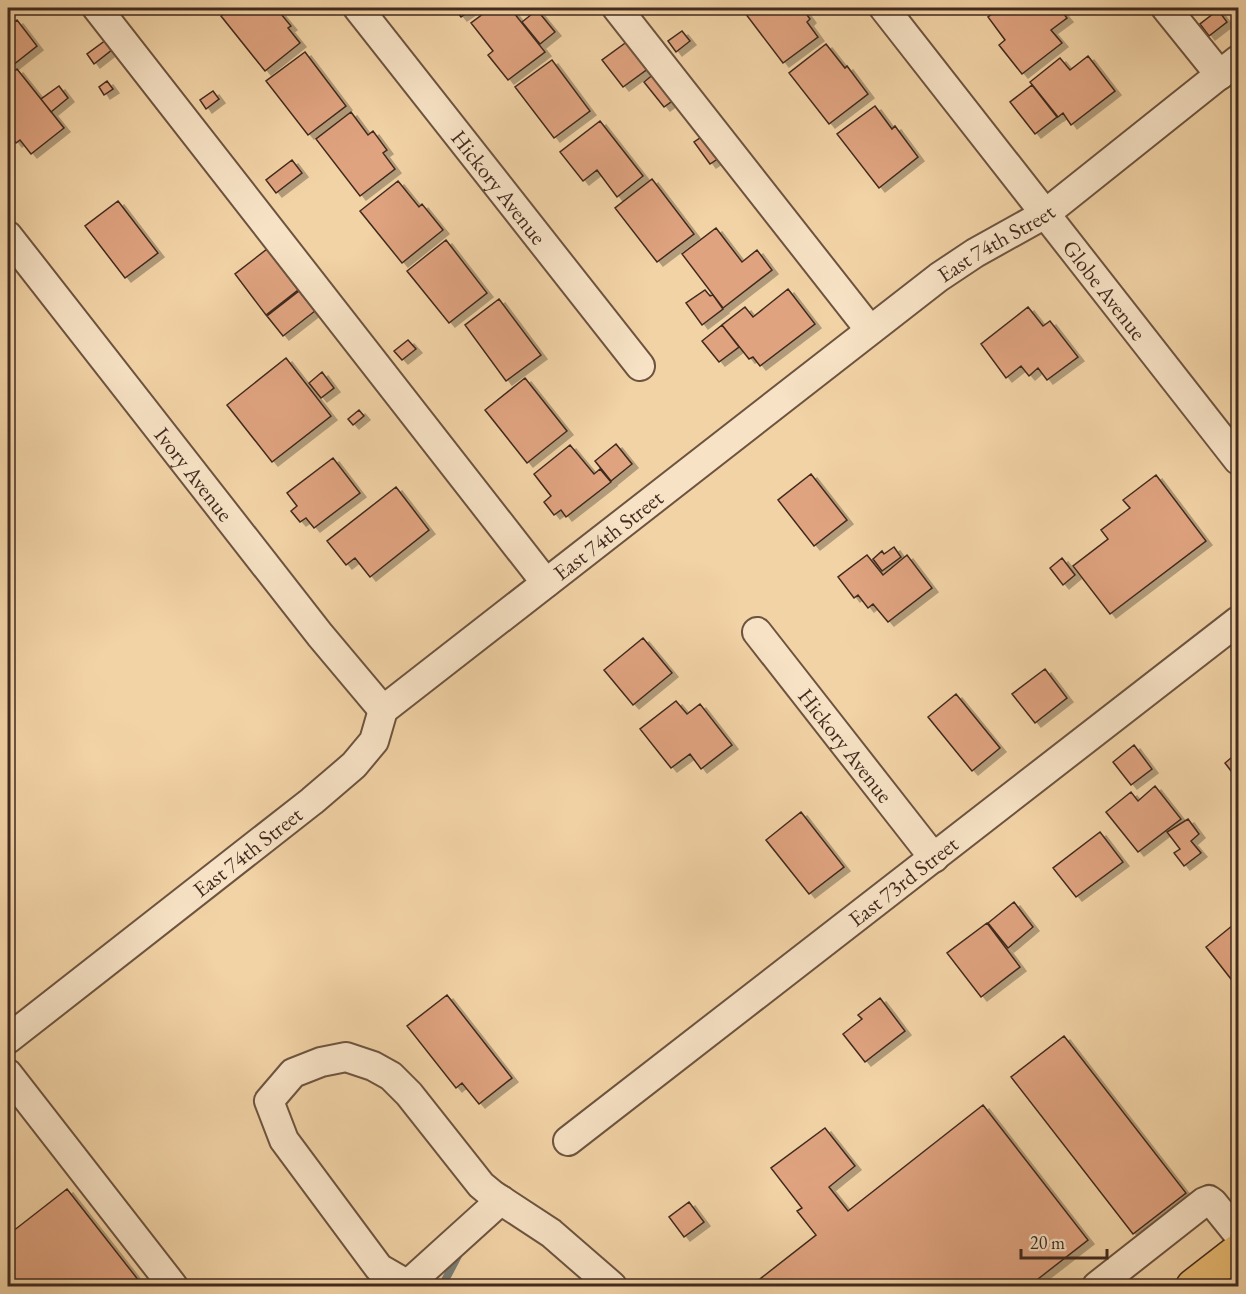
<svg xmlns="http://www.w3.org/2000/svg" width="1246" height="1294" font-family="'EB Garamond',serif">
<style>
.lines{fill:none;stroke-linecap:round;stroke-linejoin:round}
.stream{stroke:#797e76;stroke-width:8}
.building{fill:#dfa37f;stroke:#412a1e;stroke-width:1.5;filter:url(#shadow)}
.minor-casing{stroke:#6d5440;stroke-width:32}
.major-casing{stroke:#412a1e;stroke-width:36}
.minor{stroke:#f7e2c5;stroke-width:28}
.major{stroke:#e9ba73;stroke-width:33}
.labels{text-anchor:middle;stroke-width:6;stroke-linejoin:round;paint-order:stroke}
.street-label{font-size:22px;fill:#412a1e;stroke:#f7e2c5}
</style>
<defs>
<filter id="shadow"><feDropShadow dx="6" dy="4" stdDeviation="0" flood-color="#0004"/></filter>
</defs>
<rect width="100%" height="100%" fill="#f2d3a6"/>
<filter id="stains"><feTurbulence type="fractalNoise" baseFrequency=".00333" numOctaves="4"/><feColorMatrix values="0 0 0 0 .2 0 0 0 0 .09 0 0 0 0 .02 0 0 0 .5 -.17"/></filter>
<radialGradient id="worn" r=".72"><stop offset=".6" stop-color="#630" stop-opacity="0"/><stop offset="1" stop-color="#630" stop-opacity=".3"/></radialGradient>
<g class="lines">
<path class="stream" d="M442,1286L460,1252"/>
</g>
<path class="building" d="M231,8H276L291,26L288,28L300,43L265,71L221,16Z
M454,8H474L461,17Z
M491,8H510L545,52L508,80L488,55L493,51L471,23Z
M744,8H802L810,19L807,22L818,37L783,63L742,9Z
M1000,8H1059L1067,18L1051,30L1062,43L1022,74L999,45L1005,40L988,17Z
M537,10L555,32L540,44L522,22Z
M1218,10L1227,22L1209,36L1200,24Z
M17,20L37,46L8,69V27Z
M682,31L690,41L676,52L668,41Z
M106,40L113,49L94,64L87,54Z
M628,41L649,68L623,87L602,60Z
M826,44L845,68L847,66L868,94L829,124L789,73Z
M305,52L346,106L308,135L266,81Z
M1088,56L1115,91L1071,125L1063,113L1058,117L1030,82L1060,58L1070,70Z
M552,60L590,111L554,138L515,87Z
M17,69L64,128L31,154L20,140L16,143L8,132V76Z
M655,73L675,99L664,107L644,82Z
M107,81L113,89L104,95L99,87Z
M1032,85L1057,117L1035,134L1010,102Z
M59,86L68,98L51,112L41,99Z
M213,91L219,99L206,109L200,100Z
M875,106L892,129L895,126L918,157L879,188L837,134Z
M351,112L368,135L373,131L387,150L383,153L395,169L360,196L316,139Z
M600,121L643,176L617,197L597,170L583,181L560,152Z
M706,134L722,156L710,164L694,142Z
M292,160L302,173L276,193L266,180Z
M652,179L694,234L657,262L615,208Z
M398,181L419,207L422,204L443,230L402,263L360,211Z
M118,201L158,253L125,278L85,226Z
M716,228L742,262L757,250L772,270L723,308L682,254Z
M446,240L487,293L449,323L407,271Z
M267,249L298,290L266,315L235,274Z
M788,289L815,324L760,366L753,357L749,359L722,325L745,307L753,317Z
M705,290L710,296L713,295L723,309L702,325L686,303Z
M299,291L315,311L283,336L267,316Z
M499,299L541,355L506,381L465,325Z
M1028,307L1043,326L1050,321L1078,357L1047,380L1038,368L1029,376L1021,366L1006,378L981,344Z
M722,325L739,347L719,362L702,341Z
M408,340L416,349L402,360L394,351Z
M286,358L331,416L272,462L227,405Z
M322,372L334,388L321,398L309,383Z
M525,378L567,431L527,463L485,410Z
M359,410L364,416L353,425L348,419Z
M616,444L632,464L611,481L595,461Z
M570,445L594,474L600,469L611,482L566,517L561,510L554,515L544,502L551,496L534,474Z
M333,458L360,493L314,528L306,518L300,522L291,511L297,506L287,493Z
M811,474L847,520L814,546L778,500Z
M1156,475L1206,541L1110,614L1073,566L1108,539L1101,530L1130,508L1123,500Z
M396,487L429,530L370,577L355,558L346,565L327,541Z
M894,547L901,557L882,571L873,559L882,551L884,554Z
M867,555L883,575L907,555L932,588L888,622L873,604L868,608L858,595L854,598L838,577Z
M1062,558L1075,575L1063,585L1050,568Z
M643,638L672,673L633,705L604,670Z
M1045,669L1067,698L1035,723L1012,694Z
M956,694L1000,748L972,771L928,717Z
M676,701L687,714L700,704L732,745L701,769L690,754L671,768L640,729Z
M1134,745L1152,769L1131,785L1113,762Z
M1238,752V780L1225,763Z
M1155,786L1181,819L1138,852L1106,812L1131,792L1138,801Z
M801,812L844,867L809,894L766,840Z
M1188,819L1199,834L1191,841L1201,853L1184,866L1174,853L1180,849L1167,832Z
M1100,832L1123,862L1076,897L1053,868Z
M1014,902L1033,927L1008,948L988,923Z
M1238,921V988L1206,947Z
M987,923L1020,967L981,997L947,953Z
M447,995L512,1078L479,1104L462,1083L456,1088L407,1026Z
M880,998L905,1031L865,1062L843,1034L862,1019L858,1015Z
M1064,1036L1186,1193L1133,1234L1011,1077Z
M983,1105L1088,1240L1029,1286H751L816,1235L797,1211L802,1208L771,1168L825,1128L855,1166L829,1187L848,1211Z
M67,1189L143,1286H8V1235Z
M689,1202L704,1222L684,1237L669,1217Z"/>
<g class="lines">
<defs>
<g id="minor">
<path d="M97,8L546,583"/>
<path id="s1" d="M358,8L640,366"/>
<path d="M617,8L870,330"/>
<path id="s2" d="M884,8L1238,460"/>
<path d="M1166,8L1220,75"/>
<path id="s3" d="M8,236L320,635L383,710"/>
<path id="s4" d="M757,632L934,858"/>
<path id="s5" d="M8,1039L312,801L354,765L374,741L383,710L939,277L975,253L1045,214L1238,60"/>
<path d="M8,1074L173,1286"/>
<path id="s6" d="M568,1141L1238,621"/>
<path d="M406,1286L501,1200"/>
<path d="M410,1286L379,1268L284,1140L269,1101L293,1073L321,1062L346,1057L373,1066L391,1076L409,1094L481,1185L493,1195L551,1233L612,1286"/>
<path d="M1097,1286L1204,1202L1209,1200L1213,1203L1238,1234"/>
</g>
<path id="major" d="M1193,1286L1238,1251"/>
</defs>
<use href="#minor" class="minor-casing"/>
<use href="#major" class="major-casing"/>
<use href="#minor" class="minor"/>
<use href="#major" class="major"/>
</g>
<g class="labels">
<g class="street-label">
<text dy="8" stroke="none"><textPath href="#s1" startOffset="228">Hickory Avenue</textPath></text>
<text dy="8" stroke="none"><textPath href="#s5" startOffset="1276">East 74th Street</textPath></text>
<text dy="8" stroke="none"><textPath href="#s2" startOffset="358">Globe Avenue</textPath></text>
<text dy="8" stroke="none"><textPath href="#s3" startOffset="302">Ivory Avenue</textPath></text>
<text dy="8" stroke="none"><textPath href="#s5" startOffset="790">East 74th Street</textPath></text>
<text dy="8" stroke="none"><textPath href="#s4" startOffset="144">Hickory Avenue</textPath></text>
<text dy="8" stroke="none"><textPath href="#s5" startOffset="304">East 74th Street</textPath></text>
<text dy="8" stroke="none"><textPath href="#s6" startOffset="424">East 73rd Street</textPath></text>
</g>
</g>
<rect width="1246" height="1294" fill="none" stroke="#f2d3a6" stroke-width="30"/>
<rect x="9" y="9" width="1228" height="1276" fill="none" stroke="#412a1e" stroke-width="3"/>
<rect x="15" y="15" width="1216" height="1264" fill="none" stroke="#412a1e" stroke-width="1.5"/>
<path d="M1021 1249v9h86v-9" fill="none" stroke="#412a1e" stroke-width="3"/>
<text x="1030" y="1249" font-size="18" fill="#412a1e" stroke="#f7e2c5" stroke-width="4.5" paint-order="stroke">20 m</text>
<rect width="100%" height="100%" filter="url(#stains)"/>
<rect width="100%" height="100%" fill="url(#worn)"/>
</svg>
